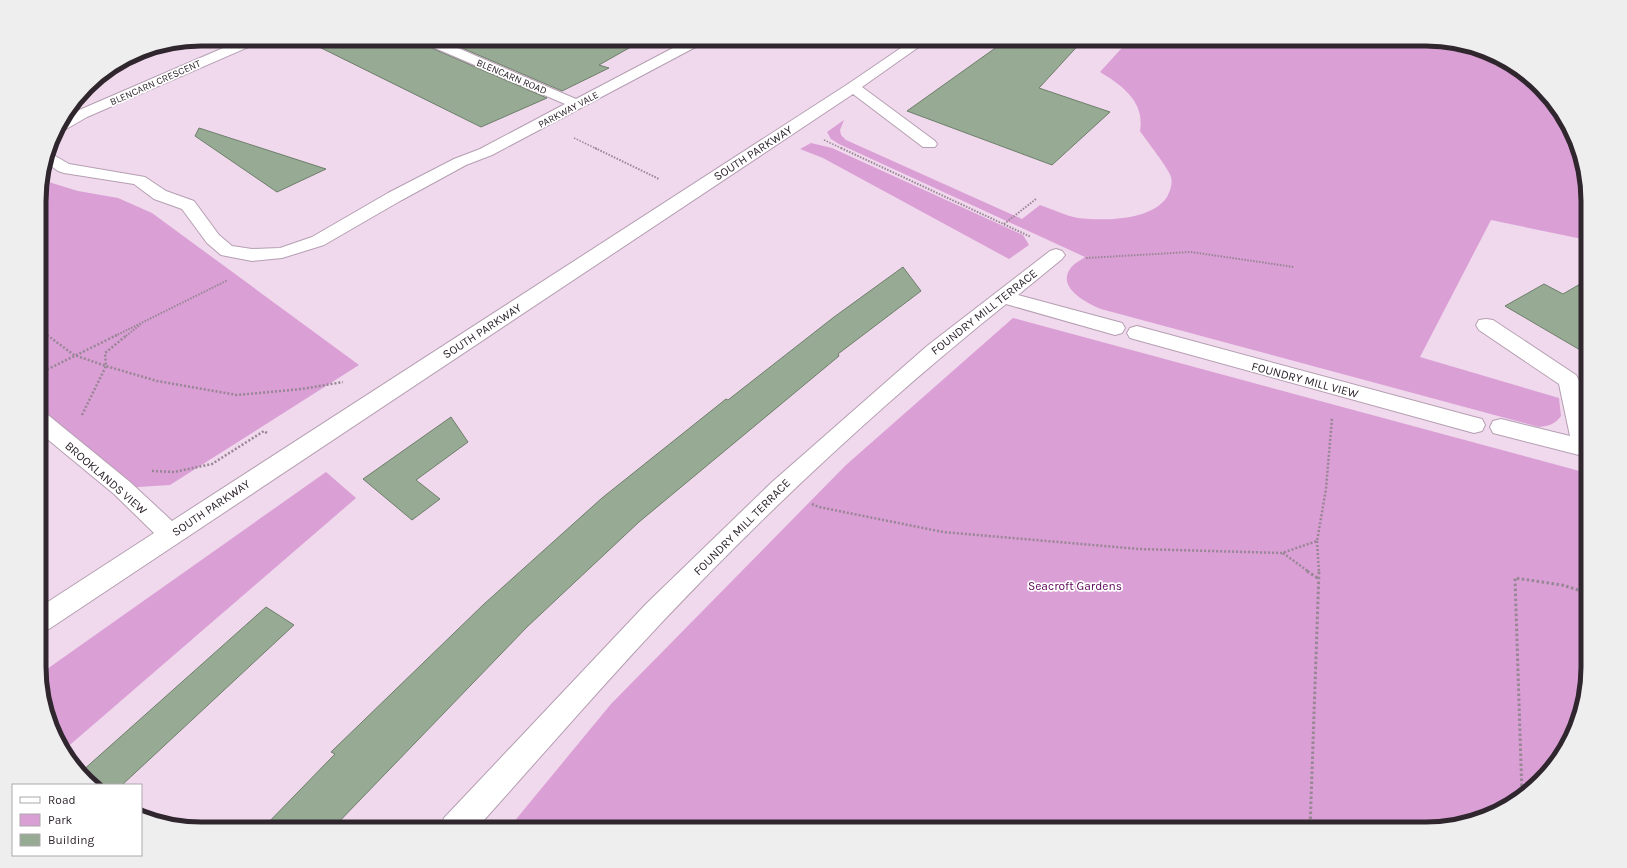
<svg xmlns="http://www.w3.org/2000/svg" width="1627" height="868" font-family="Karla,sans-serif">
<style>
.green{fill:#da9fd5}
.building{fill:#97aa94;stroke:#6d7f6a}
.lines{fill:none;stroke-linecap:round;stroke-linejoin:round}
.minor-casing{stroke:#b59fb2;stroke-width:2}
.path-far3{stroke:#978694;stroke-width:1.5;stroke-dasharray:1.5 1.5;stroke-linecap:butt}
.path-far2{stroke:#978694;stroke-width:2;stroke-dasharray:1.5 1.5;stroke-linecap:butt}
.path-far1{stroke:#978694;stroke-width:2.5;stroke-dasharray:2 2;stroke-linecap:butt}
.path{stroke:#978694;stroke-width:3;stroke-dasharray:2.5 2.5;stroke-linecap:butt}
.minor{fill:#fff;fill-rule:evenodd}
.labels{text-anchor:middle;stroke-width:3.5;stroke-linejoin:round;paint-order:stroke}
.far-street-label{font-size:10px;fill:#2f262e;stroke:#fff}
.street-label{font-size:12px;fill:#2f262e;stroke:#fff}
.park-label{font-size:12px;fill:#580256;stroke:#fff}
.rim{fill:none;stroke:#2f262e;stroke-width:5}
</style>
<rect width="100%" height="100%" fill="#f0d8ed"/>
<path class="green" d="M1130,39H1426L1498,56L1533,79L1561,111L1587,180V240L1491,220L1420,357L1559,398L1561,416C1555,424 1549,426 1539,427L1101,309C1087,303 1057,288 1070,269C1073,264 1081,260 1085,257L839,144L831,139L827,132L844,120L840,130L841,135L846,140L1022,219L1040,205C1052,209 1066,216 1078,218C1104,221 1151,221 1167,197C1170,191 1173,184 1171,177C1169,169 1146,140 1140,131C1145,102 1123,86 1100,72Z
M811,143L832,148L1023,235L1029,245L1009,259L823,158L800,149Z
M42,180L78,191L118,198L152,213L359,365L170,485L122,488L40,421L39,190Z
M1013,318L1587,473L1588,667L1571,739L1548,774L1516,802L1478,820L1436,829H508L611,704L846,465Z
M326,472L356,498L64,750C50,727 40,701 40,674Z"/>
<path class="building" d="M303,39H418L420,43L547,98L481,127Z
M441,39H645L599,65L609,68L562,91Z
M1008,39H1084L1039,88L1110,112L1052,165L907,111Z
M199,128L326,169L277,192L195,136Z
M903,267L921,291L838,354L839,356L639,522L527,627L332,829H262L335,754L331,752L484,604L602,498L726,399L728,400L834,317Z
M1587,280V354L1505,306L1544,284L1563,294Z
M451,417L468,442L416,480L440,499L412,520L363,479Z
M266,607L294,625L122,785H96L81,772Z"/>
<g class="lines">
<defs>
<path id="minor" d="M244,39H262L260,42L87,117L61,132L55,133L65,118L77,111Z
M419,39H437L576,99L690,39H707L705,42L492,155L466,165L400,201L324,245L282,258L252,261L221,255L207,243L182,209L154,199L134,184L64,173L58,171L47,163L50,153L69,164L145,177L166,191L194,201L219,235L232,246L252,249L280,248L312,237L388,193L454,159L480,149L565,104L421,42Z
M914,39H930L862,87L935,141L937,144L935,147H923L853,94L49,629L40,632V607L154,533L114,494L40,433V413L48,415L130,482L172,521L848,84Z
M1056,249L1062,251L1065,255L1062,259L1018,295L1122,323L1125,328L1122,333L1115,335L1006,304C885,401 771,507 664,620C600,688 539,759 476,829H440L444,818L646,604L771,483L927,346L1050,251Z
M1486,319L1493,320L1576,375C1590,397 1587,432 1587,457L1493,433L1490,427L1493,421L1501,419L1570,436L1559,384L1479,330L1476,325L1479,320Z
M1137,326L1474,417L1482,419L1485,425L1482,431L1474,433L1130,338L1127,333L1130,328Z"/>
</defs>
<use href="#minor" class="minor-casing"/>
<path class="path-far3" d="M574,138L597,149
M824,140L843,149"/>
<path class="path-far2" d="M595,148L659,179
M841,148L1031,237
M1004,224L1036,199
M1086,258L1191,252L1294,267
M40,330L48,336
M115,336L228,280
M126,336L141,324"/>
<path class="path-far1" d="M47,335L74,355L106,366L157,381L237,395L302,389L343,382
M40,373L117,335
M82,415L106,366L105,353L127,335
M152,471L174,472L212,464L264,431L267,433
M812,504L819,507L943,532L1139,549L1282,553L1317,541L1326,489L1332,418
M1317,541L1319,572
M1283,553L1309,572"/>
<path class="path" d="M1307,571L1319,579
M1522,796L1515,578L1562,585L1588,593
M1310,829L1319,571"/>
<use href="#minor" class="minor"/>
</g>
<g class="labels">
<g class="far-street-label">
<text transform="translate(512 76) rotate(23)" y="4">BLENCARN ROAD</text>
<text transform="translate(155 82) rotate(-24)" y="4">BLENCARN CRESCENT</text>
<text transform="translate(568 109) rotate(-28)" y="4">PARKWAY VALE</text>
</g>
<g class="street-label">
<text transform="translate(753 153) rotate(-33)" y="4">SOUTH PARKWAY</text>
<text transform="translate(984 312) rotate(-38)" y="4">FOUNDRY MILL TERRACE</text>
<text transform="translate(482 331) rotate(-33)" y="4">SOUTH PARKWAY</text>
<text transform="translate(1305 380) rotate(15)" y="4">FOUNDRY MILL VIEW</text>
<text transform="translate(106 478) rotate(41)" y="4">BROOKLANDS VIEW</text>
<text transform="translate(211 508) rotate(-34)" y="4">SOUTH PARKWAY</text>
<text transform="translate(742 527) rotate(-45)" y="4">FOUNDRY MILL TERRACE</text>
</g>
<g class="park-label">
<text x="1075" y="590">Seacroft Gardens</text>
</g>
</g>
<path d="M0 0H1627V868H0ZM201 46H1426A155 155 0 0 1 1581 201V667A155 155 0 0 1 1426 822H201A155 155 0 0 1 46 667V201A155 155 0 0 1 201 46Z" fill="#eee" fill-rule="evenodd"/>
<path class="rim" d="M201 46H1426A155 155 0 0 1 1581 201V667A155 155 0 0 1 1426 822H201A155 155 0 0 1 46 667V201A155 155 0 0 1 201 46Z"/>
<rect x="12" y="784" width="130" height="72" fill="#ffffff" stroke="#aca8ab"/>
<rect x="20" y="797" width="20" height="6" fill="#ffffff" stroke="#aca8ab"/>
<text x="48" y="804" font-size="12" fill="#2f262e">Road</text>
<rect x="20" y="814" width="20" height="12" fill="#da9fd5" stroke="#aca8ab"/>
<text x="48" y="824" font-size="12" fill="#2f262e">Park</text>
<rect x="20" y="834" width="20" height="12" fill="#97aa94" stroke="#aca8ab"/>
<text x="48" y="844" font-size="12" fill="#2f262e">Building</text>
</svg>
